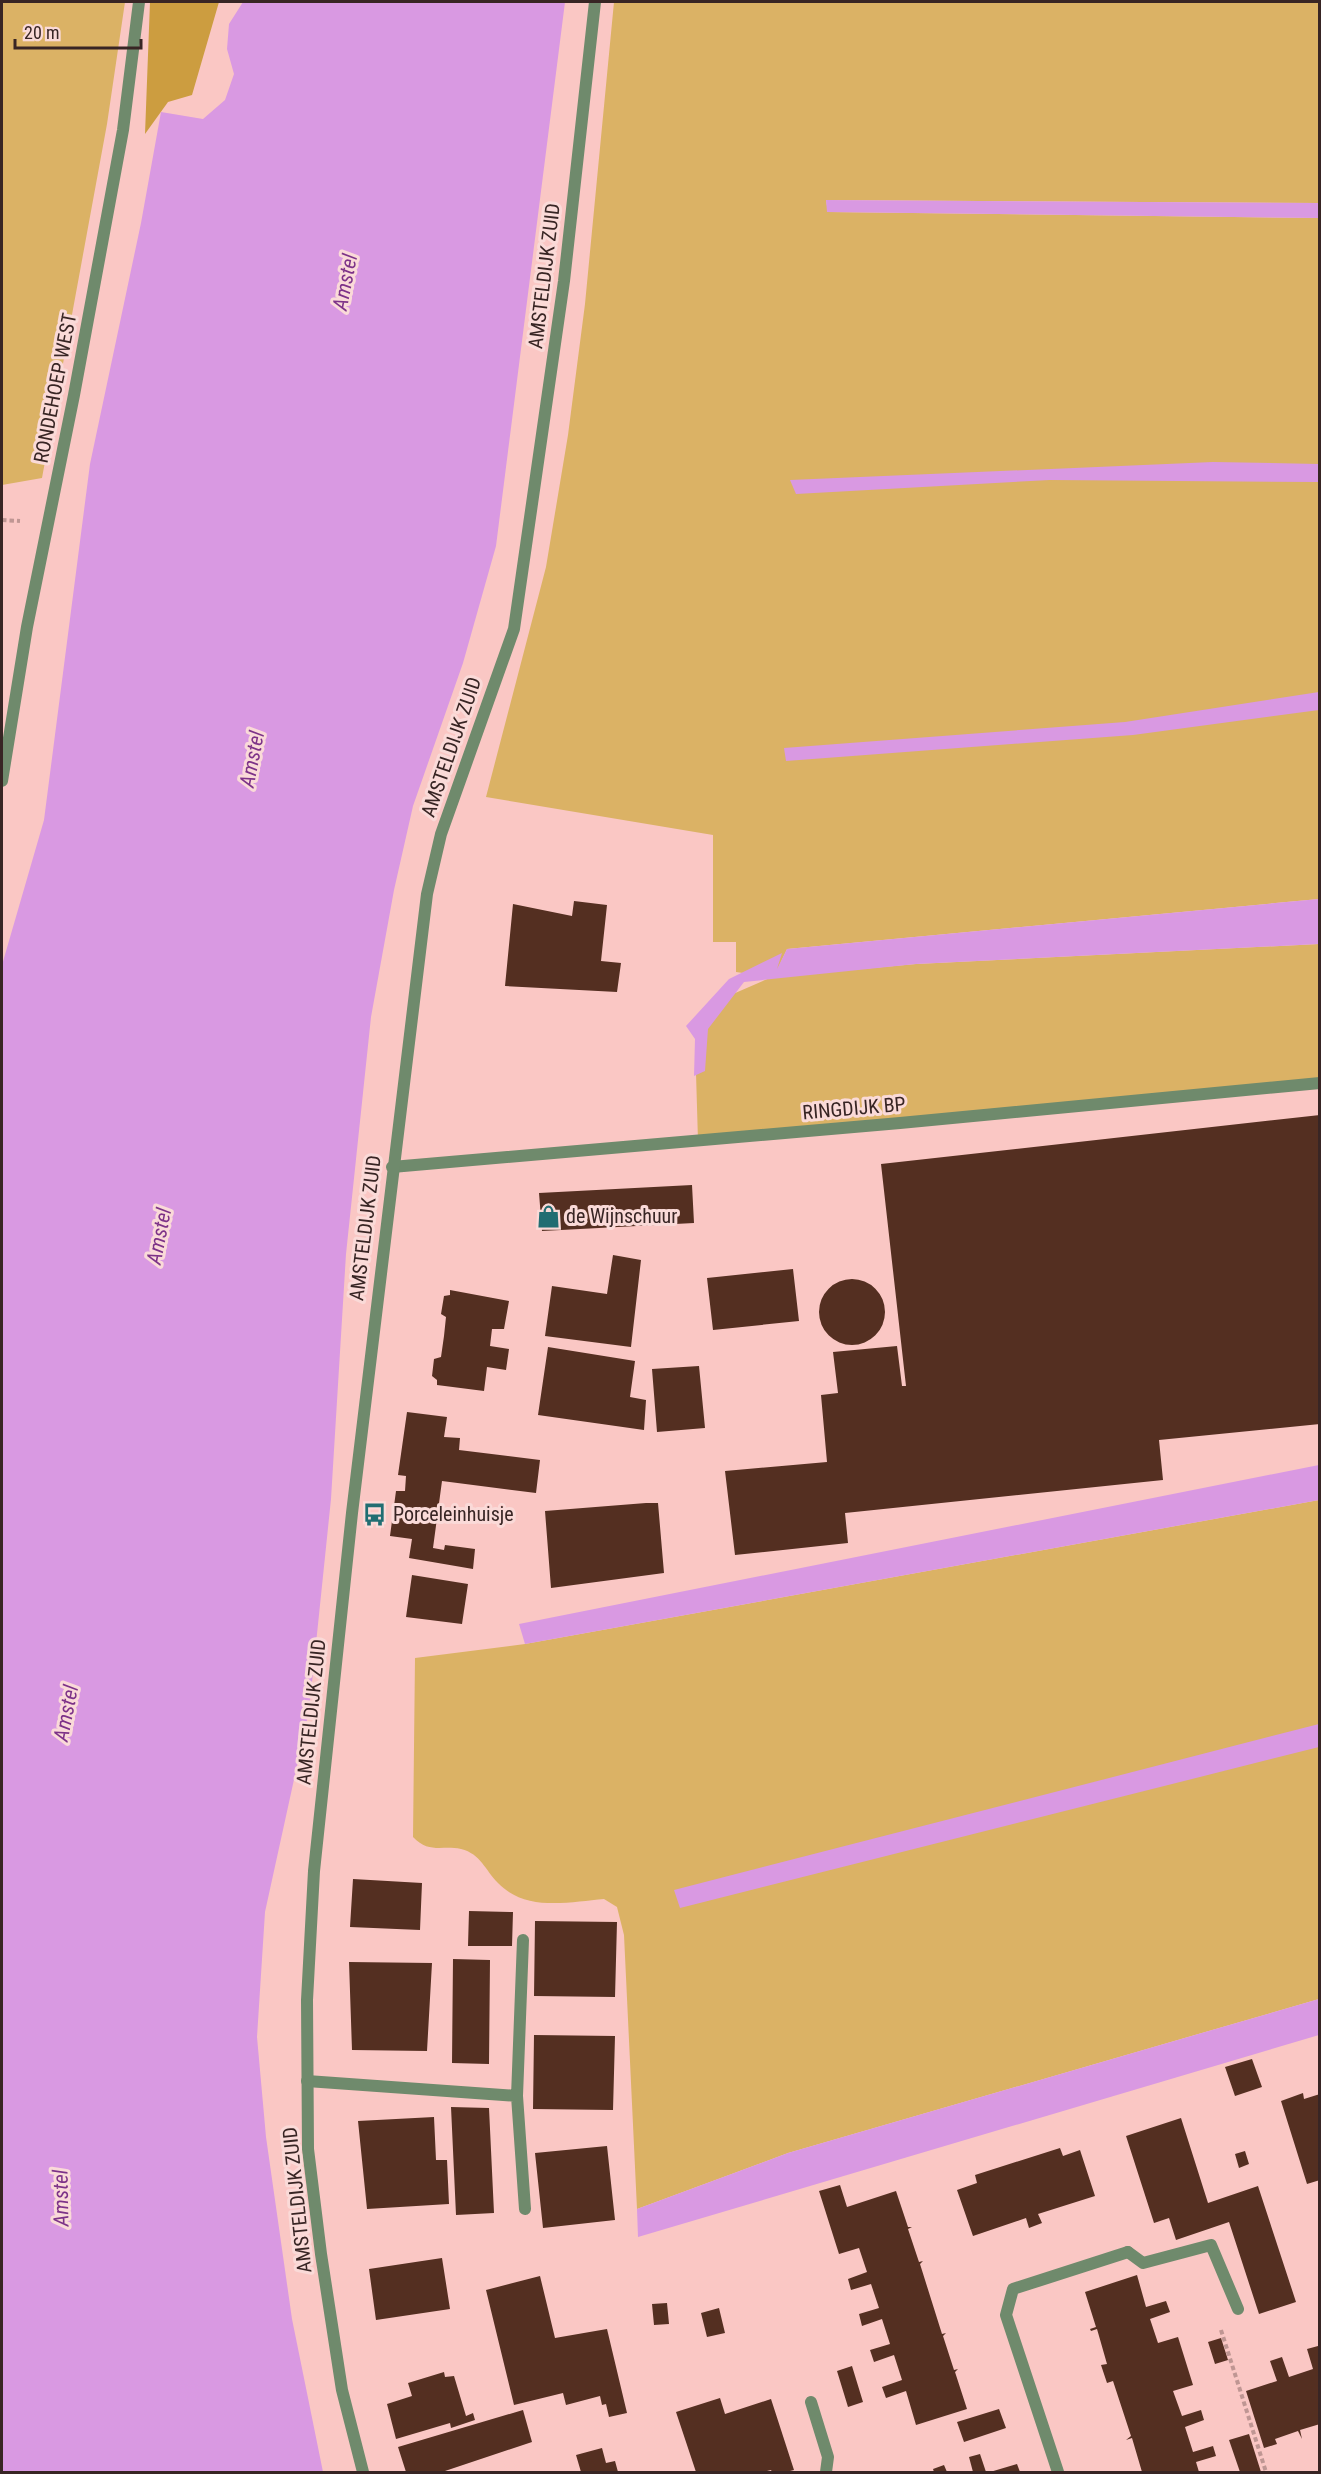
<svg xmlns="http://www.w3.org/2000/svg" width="1321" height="2474" font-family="'Roboto Condensed',sans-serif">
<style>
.green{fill:#dbb265}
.forest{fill:#cc9d40}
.water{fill:#d999e2}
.building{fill:#542f21}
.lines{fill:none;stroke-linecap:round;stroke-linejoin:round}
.path{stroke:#bf9693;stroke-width:4;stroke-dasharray:4.5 3;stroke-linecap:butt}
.service{stroke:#6f8a6c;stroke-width:12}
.minor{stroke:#6f8a6c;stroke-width:12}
.tertiary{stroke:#6f8a6c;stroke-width:12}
.labels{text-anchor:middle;stroke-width:6;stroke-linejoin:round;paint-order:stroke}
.street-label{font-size:20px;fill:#382524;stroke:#fadad8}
.poi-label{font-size:20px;fill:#382524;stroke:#fadad8;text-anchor:start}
.water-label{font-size:21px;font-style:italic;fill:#7d3288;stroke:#fadad8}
</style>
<rect width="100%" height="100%" fill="#fac7c4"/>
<path class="green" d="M2,2H125L107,124L42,478L2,485Z
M614,2H1319V203L826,200L828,212L1319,218V899L787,949L774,977L916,964L1319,944V1083L698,1141L695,1039L710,1004L772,977L736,972V942H713V835L486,797L546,567L568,435L585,304Z
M1319,1500V1999L788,2153L637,2209L624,1935L617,1907L604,1899C569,1902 526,1912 498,1883C485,1870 481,1854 461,1849C442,1845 429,1854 413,1837L415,1658L525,1644Z"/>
<path class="forest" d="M150,2H219L192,95L168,102L145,134Z"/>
<path class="water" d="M243,2H565L496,546L463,663L413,806L394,890L371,1017L346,1254L331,1499L309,1711L265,1912L257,2037L266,2137L292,2319L323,2472H2V965L44,820L90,464L141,223L161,112L203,119L225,100L234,74L227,49L229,24Z
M826,200L1319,203L1320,218L827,212Z
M1213,462L1319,464V482L1050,480L796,494L790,480Z
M1319,692V710L1133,735L786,761L784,748L1125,722Z
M1319,899V944L916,964L744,982L708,1029L705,1071L694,1076L695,1039L686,1026L729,979L782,953L777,969L787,949Z
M1319,1465V1500L525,1644L519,1624Z
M1319,1724V1747L680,1908L674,1890Z
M1319,1999V2035L638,2237L637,2209L788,2153Z"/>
<path class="building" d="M574,901L607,905L601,961L621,963L617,992L505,986L513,904L572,916Z
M1320,1115V1424L1159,1440L1163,1480L845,1513L848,1543L735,1555L725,1471L827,1462L821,1395L838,1393L833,1352L897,1346L902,1386H906L881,1164Z
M692,1185L694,1223L542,1231L539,1193Z
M613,1255L641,1260L631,1347L545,1336L552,1286L607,1294Z
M793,1269L799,1321L713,1330L707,1278Z
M819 1312a33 33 0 1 1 66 0a33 33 0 1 1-66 0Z
M450,1290L509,1301L504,1329H492L490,1346L509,1349L506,1370L487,1367L484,1391L437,1385V1380L432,1376L434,1359L441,1357L444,1336L446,1317L441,1314L444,1296L450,1295Z
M548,1347L635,1361L630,1397L646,1400L644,1430L538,1415Z
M699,1366L705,1428L657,1432L652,1369Z
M407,1412L447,1417L444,1437L460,1438L459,1450L540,1460L536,1493L442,1481L433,1548L444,1550L445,1545L475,1549L473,1569L409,1558L412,1539L390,1536L396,1491H405L406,1476L398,1475Z
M646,1503H658L664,1573L551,1588L545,1511Z
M412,1575L468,1584L462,1624L406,1617Z
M353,1879L422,1883L420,1930L350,1927Z
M469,1911L513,1912L512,1946H468Z
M535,1921L617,1922L615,1997L534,1996Z
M453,1959L490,1960L489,2064L452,2063Z
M349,1962L432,1963L427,2051L352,2050Z
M534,2035L615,2036L613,2110L533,2109Z
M1252,2059L1262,2087L1235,2096L1225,2067Z
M1303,2093L1304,2099L1320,2094V2180L1307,2184L1281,2101Z
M451,2107L489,2108L494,2213L456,2215Z
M434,2117L436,2160H447L449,2204L367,2209L358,2121Z
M1181,2118L1208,2203L1258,2186L1296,2302L1259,2314L1229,2222L1176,2240L1169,2218L1154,2223L1126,2136Z
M607,2146L615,2220L543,2228L535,2153Z
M1060,2148L1063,2156L1080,2150L1095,2196L1038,2214L1042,2223L1029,2228L1026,2218L973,2236L957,2190L977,2183L975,2175Z
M1245,2151L1249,2164L1239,2168L1235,2154Z
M840,2185L847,2207L896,2191L908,2227H912L908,2229L919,2262L923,2261L920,2264L942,2334L946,2333L943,2336L954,2370L958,2369L955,2372L967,2409L916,2425L906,2391L886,2398L882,2387L902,2380L894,2355L874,2362L870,2350L890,2344L882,2319L862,2326L859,2314L879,2308L871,2284L851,2290L848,2279L867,2272L859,2248L839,2254L819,2191Z
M442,2258L450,2309L376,2320L369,2269Z
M1137,2275L1146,2307L1166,2301L1170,2312L1150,2319L1158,2343L1178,2337L1193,2385L1173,2391L1182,2416L1201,2410L1204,2420L1185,2427L1193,2452L1213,2446L1216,2456L1196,2462L1199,2472H1142L1132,2438L1126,2440L1131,2436L1113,2381L1107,2383L1101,2365L1107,2364L1097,2329L1091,2331L1090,2329L1096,2327L1085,2292Z
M540,2276L555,2338L607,2329L627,2413L609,2417L606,2404L602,2405L600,2396L566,2405L563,2393L514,2405L486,2290Z
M667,2303L669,2324L654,2325L652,2304Z
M719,2308L725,2333L707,2337L701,2313Z
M1221,2338L1228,2360L1215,2364L1208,2342Z
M1318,2346L1320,2424L1300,2430L1302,2439L1298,2431L1275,2439L1277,2444L1264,2448L1246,2391L1277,2381L1270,2361L1282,2357L1289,2377L1313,2369L1307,2349Z
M852,2366L863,2402L848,2407L837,2371Z
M444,2372L445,2377L454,2376L466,2416L473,2413L475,2420L451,2428L450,2423L396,2439L387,2404L412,2396L408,2383Z
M720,2398L725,2414L771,2399L794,2470L786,2472H772L771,2470L763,2472H696L676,2412Z
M999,2409L1006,2428L964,2442L957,2422Z
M523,2410L532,2442L442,2472H406L398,2447Z
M1249,2434L1261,2472H1240L1229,2440Z
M602,2448L606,2463L615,2461L618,2472H581L576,2455Z
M980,2454L986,2472H973L969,2457Z
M1017,2464L1020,2472H990Z
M944,2465L947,2472H934L933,2469Z"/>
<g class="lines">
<path class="path" d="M2,520L20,521
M1221,2330L1266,2472"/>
<path class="service" d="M523,1940L517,2096L525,2209
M307,2081L517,2096
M1128,2252L1143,2263L1211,2245L1238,2309
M811,2402L828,2457L826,2472"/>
<path class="minor" d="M2,781L27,627L74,395L123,130L139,2
M392,1167L900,1123L1320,1083
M1058,2472L1006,2315L1013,2289L1128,2252"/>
<path class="tertiary" d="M363,2472L342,2390L321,2254L308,2149L307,2000L314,1871L352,1513L427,894L441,834L514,629L564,281L595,2"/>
</g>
<defs>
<symbol id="shop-bare" viewBox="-9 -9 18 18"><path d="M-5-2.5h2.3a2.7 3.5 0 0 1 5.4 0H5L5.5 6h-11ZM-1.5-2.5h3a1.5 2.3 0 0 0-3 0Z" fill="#216d72" stroke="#fadad8" stroke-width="2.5" paint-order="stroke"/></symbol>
<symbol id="bus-bare" viewBox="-9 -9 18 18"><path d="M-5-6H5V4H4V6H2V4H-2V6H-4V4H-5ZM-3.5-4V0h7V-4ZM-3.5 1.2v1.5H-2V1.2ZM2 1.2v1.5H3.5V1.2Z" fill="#216d72" stroke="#fadad8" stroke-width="2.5" paint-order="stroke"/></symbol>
</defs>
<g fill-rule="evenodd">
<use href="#shop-bare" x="532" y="1200" width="33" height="33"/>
<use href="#bus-bare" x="358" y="1498" width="33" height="33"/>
</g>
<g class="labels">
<g class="street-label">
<text transform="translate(544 276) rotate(-83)" y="7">AMSTELDIJK ZUID</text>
<text transform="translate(55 388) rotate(-79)" y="7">RONDEHOEP WEST</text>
<text transform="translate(451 747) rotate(-71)" y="7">AMSTELDIJK ZUID</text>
<text transform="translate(854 1108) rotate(-5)" y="7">RINGDIJK BP</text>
<text transform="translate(365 1228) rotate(-83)" y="7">AMSTELDIJK ZUID</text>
<text transform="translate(311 1712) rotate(-84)" y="7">AMSTELDIJK ZUID</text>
<text transform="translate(297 2200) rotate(-96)" y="7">AMSTELDIJK ZUID</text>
</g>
<g class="poi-label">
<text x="566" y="1223">de Wijnschuur</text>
<text x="393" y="1521">Porceleinhuisje</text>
</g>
<g class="water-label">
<text transform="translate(345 282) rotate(-79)" y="7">Amstel</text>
<text transform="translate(252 759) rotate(-79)" y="7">Amstel</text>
<text transform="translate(159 1236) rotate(-79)" y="7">Amstel</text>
<text transform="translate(66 1713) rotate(-79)" y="7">Amstel</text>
<text transform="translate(61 2198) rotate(-91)" y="7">Amstel</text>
</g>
</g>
<rect width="1321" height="2474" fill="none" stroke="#382524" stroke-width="6"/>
<path d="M15 39v9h126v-9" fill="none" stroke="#382524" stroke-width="3"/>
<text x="24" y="39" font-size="18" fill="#382524" stroke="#fadad8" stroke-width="4.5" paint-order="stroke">20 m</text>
</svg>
